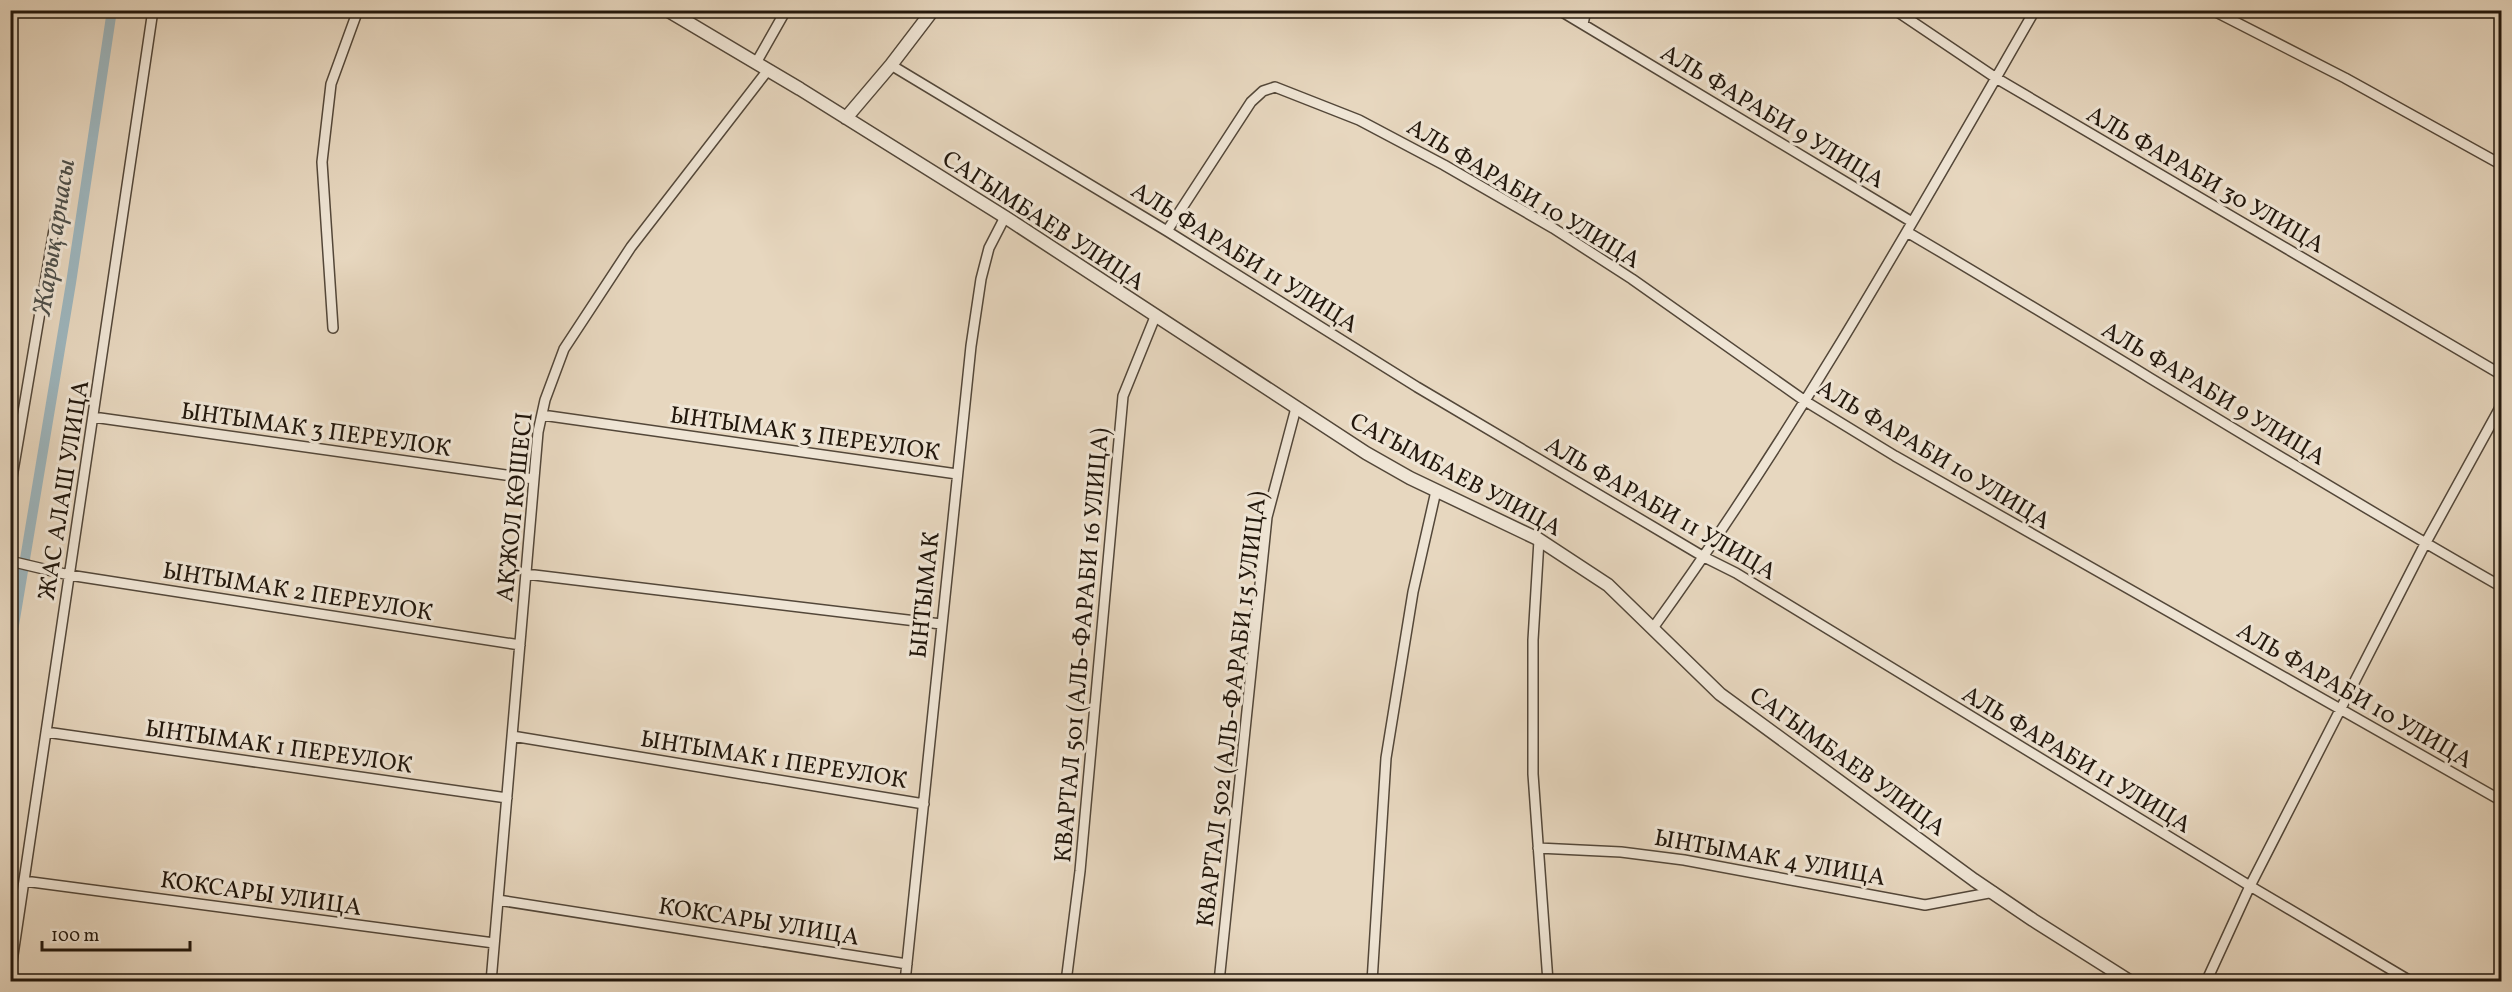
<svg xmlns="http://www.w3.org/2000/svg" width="2512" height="992" font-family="Vollkorn,serif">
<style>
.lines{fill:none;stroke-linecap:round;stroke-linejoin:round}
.canal{stroke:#9db6be;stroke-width:10}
.minor-casing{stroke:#534739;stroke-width:12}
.tertiary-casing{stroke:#534739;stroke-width:15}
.minor{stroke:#efe5d5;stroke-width:9}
.tertiary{stroke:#efe5d5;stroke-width:12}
.labels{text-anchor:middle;stroke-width:6;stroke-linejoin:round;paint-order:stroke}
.street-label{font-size:24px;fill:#22170c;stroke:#efe5d5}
.water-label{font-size:26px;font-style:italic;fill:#4d4f4a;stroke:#efe5d5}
</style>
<rect width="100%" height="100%" fill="#e7d7bf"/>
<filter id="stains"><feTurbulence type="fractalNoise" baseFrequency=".00333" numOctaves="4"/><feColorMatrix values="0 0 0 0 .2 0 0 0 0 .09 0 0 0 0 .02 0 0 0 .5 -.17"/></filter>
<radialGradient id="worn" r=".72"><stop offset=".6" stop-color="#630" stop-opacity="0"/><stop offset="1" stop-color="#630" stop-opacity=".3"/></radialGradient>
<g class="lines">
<path class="canal" d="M10,649L71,283L112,10"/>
<defs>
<path id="minor" d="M1559,10L1912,222
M1895,10L1996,78L2502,375
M2212,10L2345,78L2502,165
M1583,24L1586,10
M756,63L786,10
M891,65L1167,231L1417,387L1704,557L1736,573L2250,886L2412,982
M1167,231L1251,102L1263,91L1275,87L1359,120L1444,165L1553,228L1632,279L1805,401L1895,456L2502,801
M1907,232C2106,349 2301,473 2502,587
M333,328L322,162L331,84L358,10
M542,415L957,474
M93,417L534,479
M10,489L56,218
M1539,540L1533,640V774L1548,982
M10,561L69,575L520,645
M526,574L941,624
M1653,628C1795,432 1914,220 2035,10
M46,732L507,798
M512,736L924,804
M1538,848L1621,852L1684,860L1925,905L1994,892
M24,881L494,943
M498,900L907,964
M10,975L153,10
M491,982L538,432L545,400L564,349L631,247L768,70
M905,982L971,346L981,279L989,248L1005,217
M1066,982L1080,871L1123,396L1155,317
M1219,982L1267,517L1296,408
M1372,982L1386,758L1413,592L1436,491
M2206,982L2250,886L2425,544L2502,404"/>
<path id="tertiary" d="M667,10L800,89L1005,217L1366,453L1410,478L1538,539L1608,585L1720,694L1974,880L2033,920L2131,982
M846,118L891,65L933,10"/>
</defs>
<use href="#minor" class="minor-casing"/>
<use href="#tertiary" class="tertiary-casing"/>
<use href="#minor" class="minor"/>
<use href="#tertiary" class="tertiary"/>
</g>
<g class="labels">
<g class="street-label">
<text transform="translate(1773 116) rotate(31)" y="8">АЛЬ ФАРАБИ 9 УЛИЦА</text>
<text transform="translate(2206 179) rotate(30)" y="8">АЛЬ ФАРАБИ 30 УЛИЦА</text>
<text transform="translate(1524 193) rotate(31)" y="8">АЛЬ ФАРАБИ 10 УЛИЦА</text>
<text transform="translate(1044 220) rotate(33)" y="8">САГЫМБАЕВ УЛИЦА</text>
<text transform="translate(1245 257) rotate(32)" y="8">АЛЬ ФАРАБИ 11 УЛИЦА</text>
<text transform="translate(2214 393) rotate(31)" y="8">АЛЬ ФАРАБИ 9 УЛИЦА</text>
<text transform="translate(316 429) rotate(8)" y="8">ЫНТЫМАК 3 ПЕРЕУЛОК</text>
<text transform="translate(805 433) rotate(8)" y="8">ЫНТЫМАК 3 ПЕРЕУЛОК</text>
<text transform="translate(1934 454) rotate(31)" y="8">АЛЬ ФАРАБИ 10 УЛИЦА</text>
<text transform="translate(1456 474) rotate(28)" y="8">САГЫМБАЕВ УЛИЦА</text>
<text transform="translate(63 490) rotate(-81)" y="8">ЖАС АЛАШ УЛИЦА</text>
<text transform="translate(514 507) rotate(-84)" y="8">АҚЖОЛ КӨШЕСІ</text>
<text transform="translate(1661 508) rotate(30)" y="8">АЛЬ ФАРАБИ 11 УЛИЦА</text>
<text transform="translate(298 591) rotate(9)" y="8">ЫНТЫМАК 2 ПЕРЕУЛОК</text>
<text transform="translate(924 595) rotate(-84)" y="8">ЫНТЫМАК</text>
<text transform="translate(1081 645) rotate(-85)" y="8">КВАРТАЛ 501 (АЛЬ-ФАРАБИ 16 УЛИЦА)</text>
<text transform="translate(2355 695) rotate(30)" y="8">АЛЬ ФАРАБИ 10 УЛИЦА</text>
<text transform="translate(1231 709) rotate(-83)" y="8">КВАРТАЛ 502 (АЛЬ-ФАРАБИ 15 УЛИЦА)</text>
<text transform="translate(279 746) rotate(8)" y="8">ЫНТЫМАК 1 ПЕРЕУЛОК</text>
<text transform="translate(774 759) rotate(9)" y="8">ЫНТЫМАК 1 ПЕРЕУЛОК</text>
<text transform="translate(2077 759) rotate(31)" y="8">АЛЬ ФАРАБИ 11 УЛИЦА</text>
<text transform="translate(1848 761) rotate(36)" y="8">САГЫМБАЕВ УЛИЦА</text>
<text transform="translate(1770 857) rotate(10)" y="8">ЫНТЫМАК 4 УЛИЦА</text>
<text transform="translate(261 893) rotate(8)" y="8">КОКСАРЫ УЛИЦА</text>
<text transform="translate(759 921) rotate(9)" y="8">КОКСАРЫ УЛИЦА</text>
</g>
<g class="water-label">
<text transform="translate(53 237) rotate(-81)" y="9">Жарық арнасы</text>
</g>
</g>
<rect width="2512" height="992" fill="none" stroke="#e7d7bf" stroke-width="36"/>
<rect x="12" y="12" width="2488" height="968" fill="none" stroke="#22170c" stroke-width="3"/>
<rect x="18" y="18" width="2476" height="956" fill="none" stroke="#22170c" stroke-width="1.5"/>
<path d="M42 941v9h148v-9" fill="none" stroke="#22170c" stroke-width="3"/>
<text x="51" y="941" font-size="18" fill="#22170c" stroke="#efe5d5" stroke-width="4.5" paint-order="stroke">100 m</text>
<rect width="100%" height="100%" filter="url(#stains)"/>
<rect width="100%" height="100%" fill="url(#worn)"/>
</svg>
